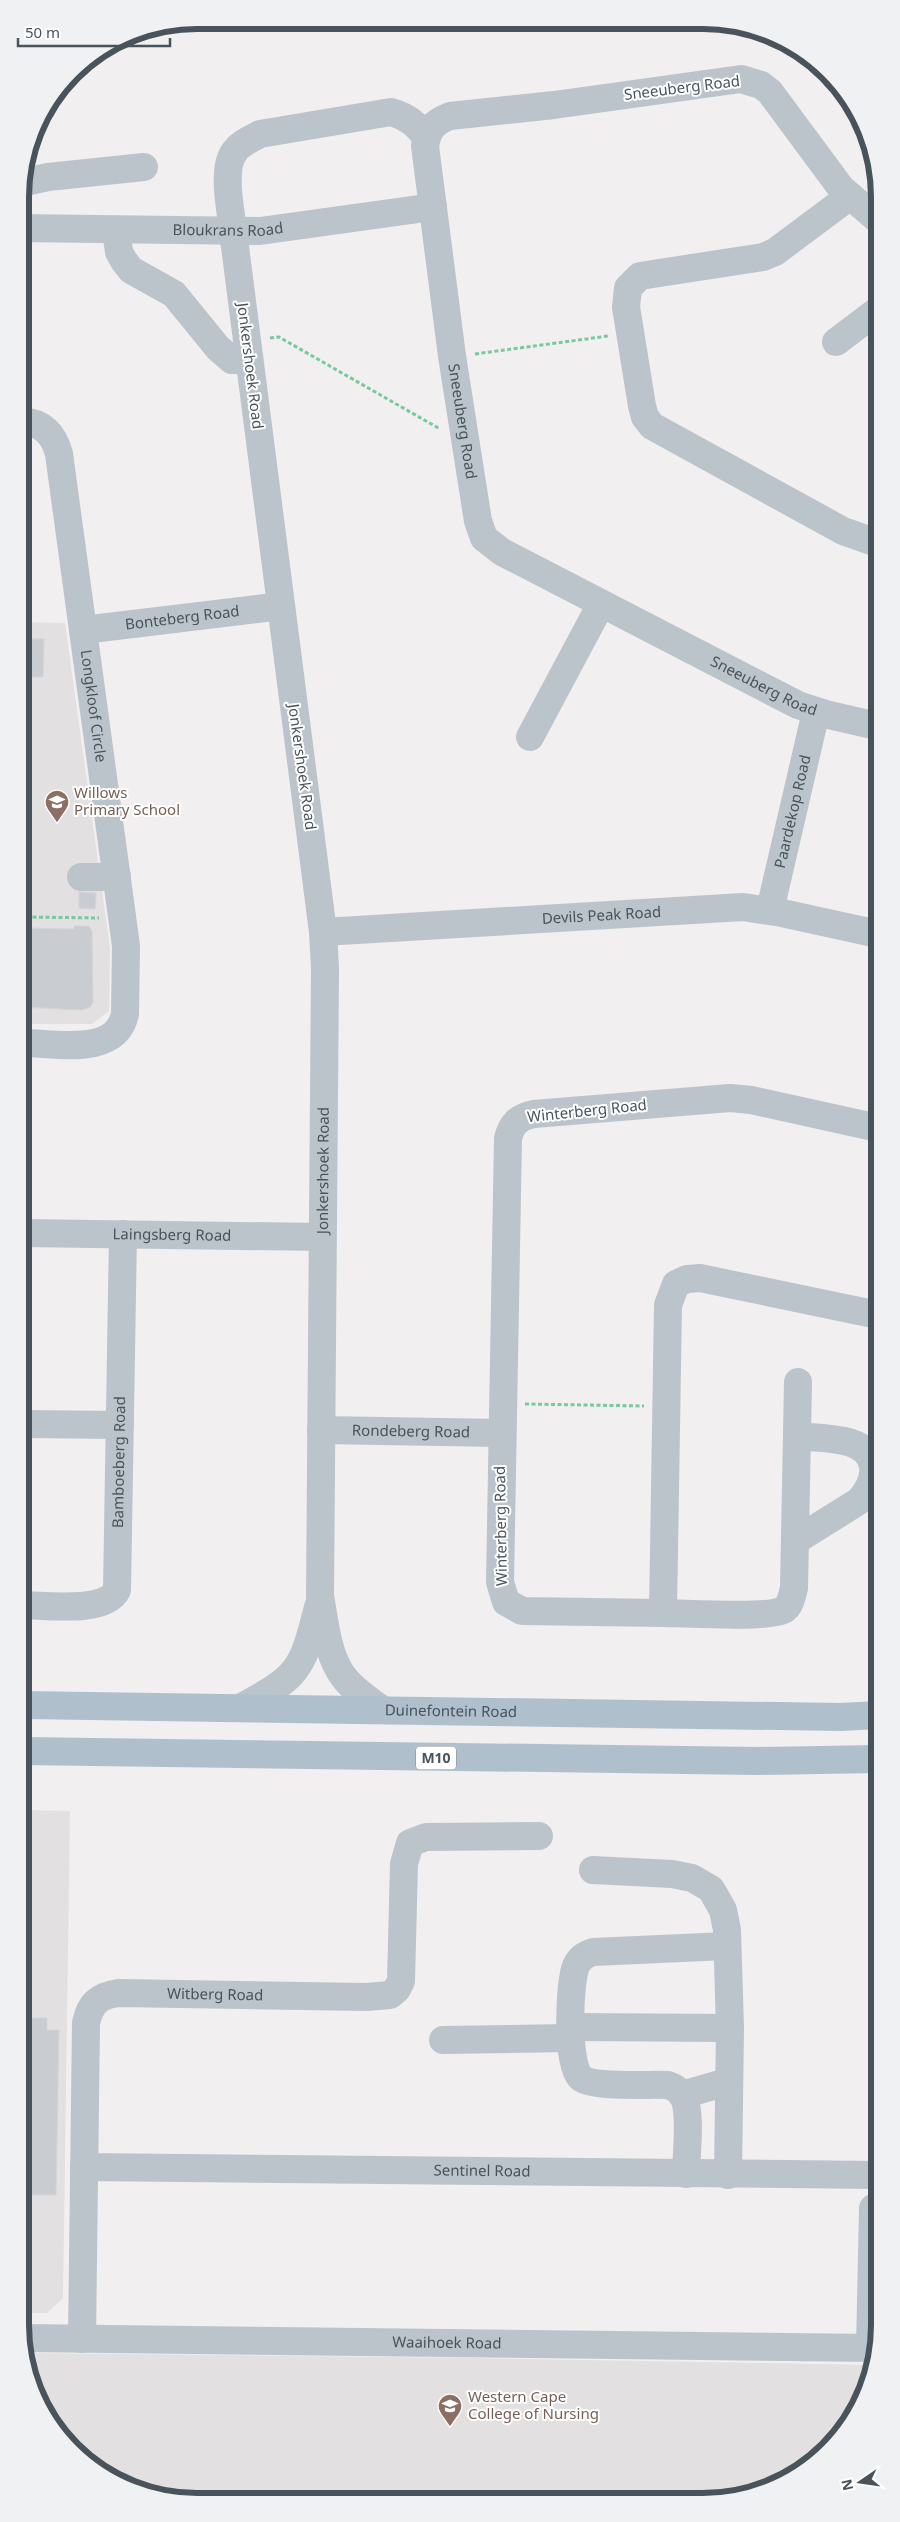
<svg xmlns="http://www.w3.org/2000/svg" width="900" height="2522" font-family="'Noto Sans',sans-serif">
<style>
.education{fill:#e2e0e0}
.building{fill:#c9ccd1;stroke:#d3d5da}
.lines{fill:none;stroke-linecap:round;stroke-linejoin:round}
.path{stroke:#78c99d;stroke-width:3;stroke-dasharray:4 2.5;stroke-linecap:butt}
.minor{stroke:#bbc4cb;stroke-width:28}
.major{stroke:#afc0cc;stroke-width:28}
.rail-casing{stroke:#b1b4b9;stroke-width:5.5}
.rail{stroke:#fff;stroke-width:4;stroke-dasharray:11;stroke-linecap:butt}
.labels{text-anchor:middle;stroke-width:4;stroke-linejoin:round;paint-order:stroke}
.shield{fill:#fff;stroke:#7f878c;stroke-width:1}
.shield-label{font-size:14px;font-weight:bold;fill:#48535b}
.street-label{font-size:15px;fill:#48535b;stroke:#fff}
.education-label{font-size:15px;fill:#785e54;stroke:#fff;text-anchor:start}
.rim{fill:none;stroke:#48535b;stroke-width:6}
</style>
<rect width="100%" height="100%" fill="#f1efef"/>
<path class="education" d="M21,622L65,623L110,948L109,1011L92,1024H22Z
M23,1810L70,1811L63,2298L47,2313H23Z
M23,2353L469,2358L873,2365L867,2392L836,2441L792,2478L738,2499H163L119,2484L72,2450L44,2413L23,2360Z"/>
<path class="building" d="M21,639H44L43,677H21Z
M79,892L96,893L95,909L79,908Z
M74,926H89L92,932L93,1002L90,1007L82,1010L22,1007L21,928L74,929Z
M24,2018H47V2030H59L56,2195H23Z"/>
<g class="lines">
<path class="path" d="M270,338L279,337L440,429
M475,354L608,336
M26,917L99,918
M525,1404L644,1406"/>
<g class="minor">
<path d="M21,183L48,177L144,167"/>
<path d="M850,196L775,252L763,257L640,276L628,288L626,307L642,406L645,417L652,426L843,531L877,543"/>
<path id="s1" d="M877,219L841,188L770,92L761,85L741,79L554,105L450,116C434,122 428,129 425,146L452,356L478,521L484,538L502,552L798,705L829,715L877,726"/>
<path id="s2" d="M20,228L260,231L433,207"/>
<path d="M116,230L119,252L124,261L131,270L174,294L218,348L232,360H249"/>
<path d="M836,342L877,311"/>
<path id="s3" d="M21,421C42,422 54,434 59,454L126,946L125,1014C116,1057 56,1043 22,1043"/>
<path id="s4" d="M83,630L281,606"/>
<path d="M530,737L601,604"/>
<path d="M81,877H117"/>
<path id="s5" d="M770,910L816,712"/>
<path id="s6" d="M323,932L743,907L782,913L878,934"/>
<path d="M878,1128L751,1100L730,1098L534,1114C519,1117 512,1123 508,1138L500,1582L506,1602L522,1611L663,1613L668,1305L676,1284L687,1279L700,1278L878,1315"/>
<path id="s7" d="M22,1233L321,1237"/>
<path d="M22,1424L120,1425"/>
<path id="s8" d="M321,1430L501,1433"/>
<path d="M795,1541L859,1501C868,1491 875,1480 873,1466C868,1435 821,1439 797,1436"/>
<path id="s9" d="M22,1605C46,1605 105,1614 117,1590L123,1234"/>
<path d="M663,1613C685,1613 771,1619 785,1609C791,1604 792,1595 794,1588L798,1382"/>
<path d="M240,1708C299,1676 302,1671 318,1607"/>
<path id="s10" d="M381,1709C368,1699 352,1689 343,1676C327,1654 325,1622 320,1596L325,968L323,932L233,231C231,211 221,168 235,151C241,143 251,139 260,134L391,112C408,117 416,124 426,137"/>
<path d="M593,1870L672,1874L692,1878L711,1889L723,1910L727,1930L730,2028L728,2175"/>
<path d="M571,2027L730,2028"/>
<path d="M443,2040L571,2038"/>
<path d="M682,2095L727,2082"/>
<path id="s11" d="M84,2167L879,2175"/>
<path d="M686,2174C686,2155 692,2112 683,2096C679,2090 674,2087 668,2085C650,2084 594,2088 581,2078C566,2066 569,1983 576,1966C580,1958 584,1955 593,1952L727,1946"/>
<path id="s12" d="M23,2338L877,2348"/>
<path id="s13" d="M82,2339L86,2023C90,2004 98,1996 118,1993L366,1997L390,1995L397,1989L401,1981L404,1864L410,1843L426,1837L539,1836"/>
<path d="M870,2348L873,2208"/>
</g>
<g class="major">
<path id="s14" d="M23,1705L840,1717L879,1715"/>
<path d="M23,1751L756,1761L879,1759"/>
</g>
<defs>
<path id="rail" d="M145,30L218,20"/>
</defs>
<use href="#rail" class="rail-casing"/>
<use href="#rail" class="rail"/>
</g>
<defs>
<symbol id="school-pin" viewBox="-11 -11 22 30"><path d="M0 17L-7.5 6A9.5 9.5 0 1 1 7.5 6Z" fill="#8d6e63" stroke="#fff"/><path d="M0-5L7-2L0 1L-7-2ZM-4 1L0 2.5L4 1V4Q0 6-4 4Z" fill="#fff"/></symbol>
<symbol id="university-pin" viewBox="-11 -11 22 30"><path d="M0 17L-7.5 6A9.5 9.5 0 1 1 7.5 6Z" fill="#8d6e63" stroke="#fff"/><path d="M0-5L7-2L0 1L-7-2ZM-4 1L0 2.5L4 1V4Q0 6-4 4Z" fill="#fff"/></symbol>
</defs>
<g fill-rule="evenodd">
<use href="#school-pin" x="43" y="788" width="28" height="38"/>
<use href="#university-pin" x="436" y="2392" width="28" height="38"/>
</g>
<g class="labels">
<rect class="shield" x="416" y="1746.5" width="40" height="23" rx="4"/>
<g class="shield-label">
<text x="436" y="1763">M10</text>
</g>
<g class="street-label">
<text transform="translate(682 88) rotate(-7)" y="5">Sneeuberg Road</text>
<text dy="5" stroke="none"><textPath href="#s2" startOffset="208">Bloukrans Road</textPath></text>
<text transform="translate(250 366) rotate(83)" y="5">Jonkershoek Road</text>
<text dy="5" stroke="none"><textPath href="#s1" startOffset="812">Sneeuberg Road</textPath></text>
<text dy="5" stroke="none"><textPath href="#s4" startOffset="100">Bonteberg Road</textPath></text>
<text dy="5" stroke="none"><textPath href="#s1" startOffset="1248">Sneeuberg Road</textPath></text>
<text dy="5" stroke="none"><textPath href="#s3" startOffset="309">Longkloof Circle</textPath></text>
<text transform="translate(302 767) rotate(82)" y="5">Jonkershoek Road</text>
<text dy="5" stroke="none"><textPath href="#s5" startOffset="101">Paardekop Road</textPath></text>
<text dy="5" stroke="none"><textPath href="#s6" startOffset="279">Devils Peak Road</textPath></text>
<text transform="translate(587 1111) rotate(-6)" y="5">Winterberg Road</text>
<text dy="5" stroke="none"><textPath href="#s10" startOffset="560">Jonkershoek Road</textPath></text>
<text dy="5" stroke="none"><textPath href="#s7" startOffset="150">Laingsberg Road</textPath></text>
<text dy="5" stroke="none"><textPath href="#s8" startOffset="90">Rondeberg Road</textPath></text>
<text dy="5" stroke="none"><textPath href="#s9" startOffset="228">Bamboeberg Road</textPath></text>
<text transform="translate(501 1526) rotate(-91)" y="5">Winterberg Road</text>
<text dy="5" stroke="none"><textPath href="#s14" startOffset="428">Duinefontein Road</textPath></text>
<text dy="5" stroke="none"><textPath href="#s13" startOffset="461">Witberg Road</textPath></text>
<text dy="5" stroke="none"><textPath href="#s11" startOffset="398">Sentinel Road</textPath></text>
<text dy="5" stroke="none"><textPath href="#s12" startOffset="424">Waaihoek Road</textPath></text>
</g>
<g class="education-label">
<text x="74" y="798">Willows<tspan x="74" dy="17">Primary School</tspan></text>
<text x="468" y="2402">Western Cape<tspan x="468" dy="17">College of Nursing</tspan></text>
</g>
</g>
<path d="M0 0H900V2522H0ZM197 29H703A168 168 0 0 1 871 197V2325A168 168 0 0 1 703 2493H197A168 168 0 0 1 29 2325V197A168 168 0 0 1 197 29Z" fill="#f0f1f2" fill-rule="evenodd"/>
<path class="rim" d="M197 29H703A168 168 0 0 1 871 197V2325A168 168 0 0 1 703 2493H197A168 168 0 0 1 29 2325V197A168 168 0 0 1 197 29Z"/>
<g transform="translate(860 2482) rotate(257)" stroke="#ffffff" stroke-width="4" paint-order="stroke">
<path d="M0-4L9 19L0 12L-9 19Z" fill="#48535b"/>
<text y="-8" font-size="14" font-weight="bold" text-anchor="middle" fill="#48535b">N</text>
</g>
<path d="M18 38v8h152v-8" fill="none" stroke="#48535b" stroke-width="2.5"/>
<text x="25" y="38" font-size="15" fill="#48535b" stroke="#ffffff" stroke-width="4" paint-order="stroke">50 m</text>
</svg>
